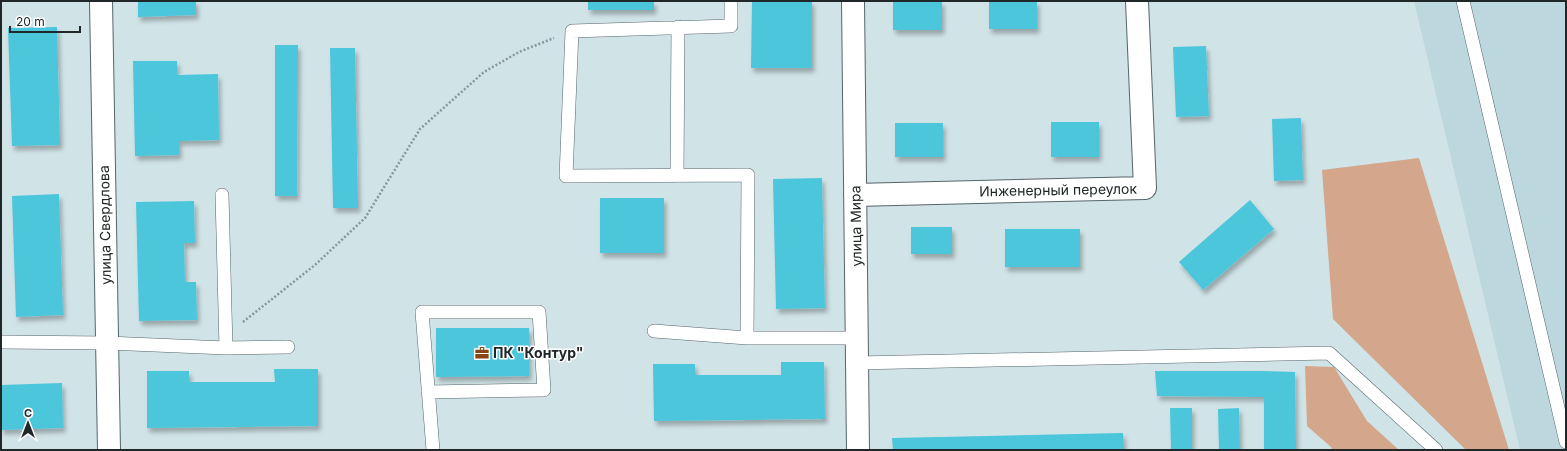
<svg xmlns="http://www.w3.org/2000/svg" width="1567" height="451" font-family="Inter,sans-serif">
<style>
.built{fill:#bcd7dd}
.green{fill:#d4a68b}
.building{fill:#4cc6da;filter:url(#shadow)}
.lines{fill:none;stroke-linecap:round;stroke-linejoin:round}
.lane-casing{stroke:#556569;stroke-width:14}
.street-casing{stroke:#556569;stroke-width:24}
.path{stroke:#89979a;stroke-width:2.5;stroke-dasharray:2 2;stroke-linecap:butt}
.lane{stroke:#fff;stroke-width:13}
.street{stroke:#fff;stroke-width:22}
.labels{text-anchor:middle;stroke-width:3;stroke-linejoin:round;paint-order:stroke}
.street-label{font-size:14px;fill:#202728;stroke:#fff}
.poi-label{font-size:14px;font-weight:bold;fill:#202728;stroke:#fff;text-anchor:start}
</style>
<defs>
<filter id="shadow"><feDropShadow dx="2.5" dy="4.5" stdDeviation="2" flood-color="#0004"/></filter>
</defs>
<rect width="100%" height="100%" fill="#d0e3e7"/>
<path class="built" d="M1414,1H1566V450H1520Z"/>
<path class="green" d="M1419,158L1509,450H1466L1333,319L1322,170Z
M1305,366L1334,367L1367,421L1399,450H1332L1331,447L1307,426Z"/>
<path class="building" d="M138,1H196V15L138,17Z
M588,1H654V10H588Z
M752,1H812V68H751Z
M893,1H942V30H893Z
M989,1H1037V29H989Z
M57,27L60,145L12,146L8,28Z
M275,45H298L297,196H275Z
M1206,46L1209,116L1176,117L1173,47Z
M330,48H355L358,208H333Z
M133,61H177V75L218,74L219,140L179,141V155L135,156Z
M1301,118L1303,180L1274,181L1272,119Z
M1051,122H1099V157H1051Z
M895,123H943V157H895Z
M822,178L825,308L776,309L773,179Z
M59,194L63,315L16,317L12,196Z
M600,198H664V253H600Z
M1250,200L1274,229L1203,290L1179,262Z
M194,201L195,243H184L185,282H196L197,320L139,321L136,202Z
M911,227H952V254H911Z
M1005,229H1080V267H1005Z
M436,328H529V376L436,377Z
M781,362H824L825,419L654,421L653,364H695V375H781Z
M274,369H318V426L147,428V371H189V382H275Z
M1155,371H1264L1295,372L1296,450H1264V397L1157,396Z
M62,383L63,428L1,430V385Z
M1170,408H1192V450H1171Z
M1239,408L1240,450H1219L1218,409Z
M1123,433L1124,450H893L892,438Z"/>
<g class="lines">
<defs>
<path id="lane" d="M731,1V26L572,31L566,176L748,175L747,338
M1463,1L1566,442
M677,176L678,27
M222,195L226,348
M654,331L747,338H857
M1,342L107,343L226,348L288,347
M857,363L1329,353L1436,450
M428,392L544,390L539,312H422L433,450"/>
<path id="street" d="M101,1L109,450
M853,1L858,450
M855,195L1145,188L1137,1"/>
</defs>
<use href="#lane" class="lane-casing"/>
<use href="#street" class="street-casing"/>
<path class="path" d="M243,322L315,265L365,218L420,129L484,72L519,52L554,38"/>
<use href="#lane" class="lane"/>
<use href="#street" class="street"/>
</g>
<defs>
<symbol id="office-bare" viewBox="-9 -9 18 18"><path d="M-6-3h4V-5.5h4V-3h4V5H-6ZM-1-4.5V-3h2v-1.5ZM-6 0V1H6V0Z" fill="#874514" stroke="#fff" stroke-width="2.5" paint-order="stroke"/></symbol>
</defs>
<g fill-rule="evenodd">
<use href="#office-bare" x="472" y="343" width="20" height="20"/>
</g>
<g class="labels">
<g class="street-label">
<text transform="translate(1058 190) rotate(-1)" y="5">Инженерный переулок</text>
<text transform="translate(105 225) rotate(-91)" y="5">улица Свердлова</text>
<text transform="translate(856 226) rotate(-91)" y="5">улица Мира</text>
</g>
<g class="poi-label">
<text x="493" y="358">ПК "Контур"</text>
</g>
</g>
<rect width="1567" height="451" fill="none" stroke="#202728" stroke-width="4"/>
<g transform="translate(28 423)" stroke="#ffffff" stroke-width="3" paint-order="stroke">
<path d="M0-3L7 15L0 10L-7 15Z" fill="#202728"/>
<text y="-6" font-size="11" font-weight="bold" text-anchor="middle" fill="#202728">С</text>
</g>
<path d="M10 26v6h70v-6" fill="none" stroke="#202728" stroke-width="2"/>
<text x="16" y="26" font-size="12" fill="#202728" stroke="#ffffff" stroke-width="3" paint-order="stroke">20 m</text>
</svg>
